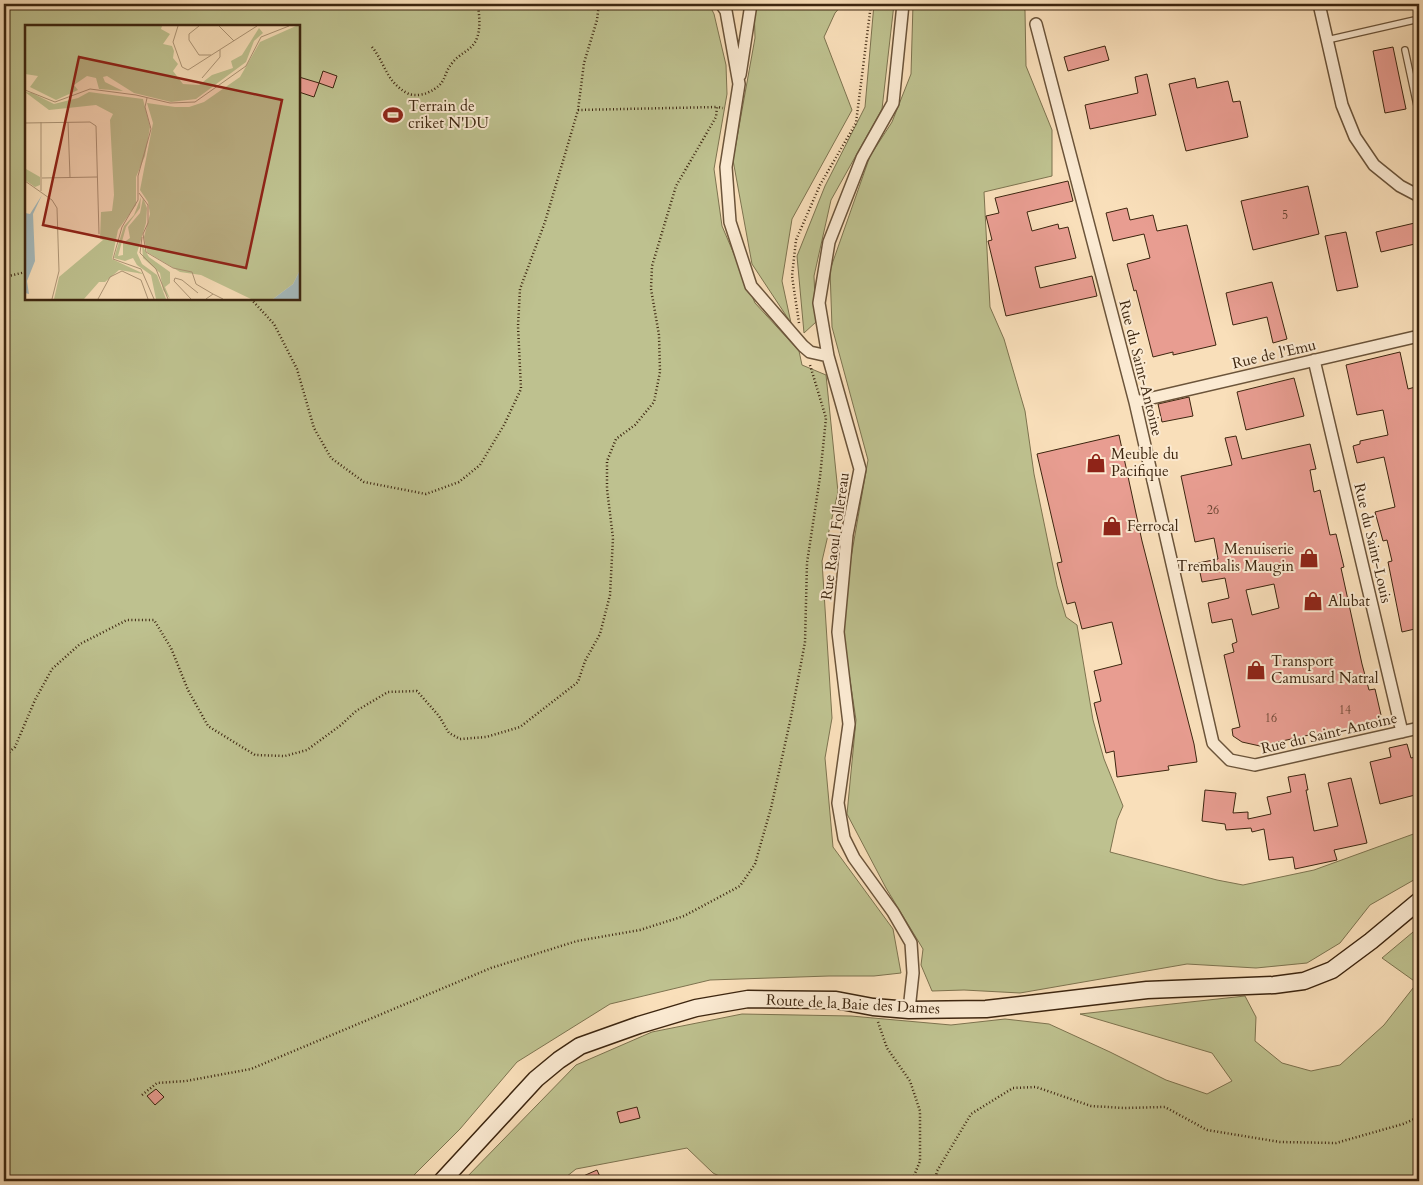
<svg xmlns="http://www.w3.org/2000/svg" width="1423" height="1185" font-family="Cardo,serif">
<style>
.green{fill:#bec18f;stroke:#7d734f;fill-rule:evenodd}
.building{fill:#e89d91;stroke:#3c250f;fill-rule:evenodd}
.lines{fill:none;stroke-linecap:round;stroke-linejoin:round}
.lane-casing{stroke:#6b543a;stroke-width:8}
.street-casing{stroke:#6b543a;stroke-width:14}
.secondary-casing{stroke:#3c250f;stroke-width:19}
.path{stroke:#3c250f;stroke-width:2.5;stroke-dasharray:1 2.5;stroke-linecap:butt}
.lane{stroke:#fbead2;stroke-width:5.5}
.street{stroke:#fbead2;stroke-width:11}
.secondary{stroke:#fbead2;stroke-width:16}
.labels{text-anchor:middle;stroke-width:4;stroke-linejoin:round;paint-order:stroke}
.number-label{font-size:12px;fill:#674330}
.poi-label{font-size:15px;fill:#3c250f;stroke:#fbead2;text-anchor:start}
.street-label{font-size:15px;fill:#3c250f;stroke:#fbead2}
.inset-road{fill:none;stroke:#ad9576;stroke-width:1}
.view{fill:#8f2418;fill-opacity:0.15;stroke:#8f2418;stroke-width:2.5}
.inset-edge{fill:none;stroke:#3c250f;stroke-width:2.5}
</style>
<rect width="100%" height="100%" fill="#f9dfba"/>
<filter id="stains"><feTurbulence type="fractalNoise" baseFrequency=".004" numOctaves="4"/><feColorMatrix values="0 0 0 0 .2 0 0 0 0 .09 0 0 0 0 .02 0 0 0 .5 -.17"/></filter>
<radialGradient id="worn" r=".72"><stop offset=".6" stop-color="#630" stop-opacity="0"/><stop offset="1" stop-color="#630" stop-opacity=".3"/></radialGradient>
<path class="green" d="M4,4H709L714,14L726,65L727,94L714,169L722,226L755,303L799,351L802,365L826,375L838,492L822,561L832,718L825,758L833,847L893,929L901,973L874,976H829L710,980L610,1004L517,1062L460,1129L408,1181H4ZM26,26H299V299H26Z
M754,4H843L835,13L824,37L852,110L792,219L782,281L791,323L752,264L733,160L755,38Z
M874,4H894L882,109L831,200L814,276L816,322L804,333L797,256L825,186L865,107Z
M913,4H1024L1025,11L1026,66L1052,130V176L984,192L990,307L1004,339L1025,411L1034,474L1057,586L1066,617L1077,625L1093,720L1104,759L1123,806L1117,820L1110,852L1217,880L1243,885L1314,870L1419,832V877L1370,905L1340,943L1307,963L1256,968L1187,964L1020,993L964,990L932,991L921,965L923,949L886,888L847,814L856,720L840,613L852,552L868,460L832,327L830,270L870,156L892,122L911,74Z
M1419,927V1181H729L713,1173L687,1148L576,1169L561,1181H463L576,1065L652,1032L742,1014L851,1016L951,1025L1005,1019L1049,1024L1110,1052L1166,1080L1207,1094L1232,1081L1212,1053L1080,1014L1245,996L1256,1017L1255,1041L1282,1063L1311,1071L1340,1065L1384,1025L1417,983L1382,958Z"/>
<path class="building" d="M1105,46L1109,60L1068,71L1064,57Z
M1393,47L1406,109L1385,113L1373,51Z
M323,71L337,76L333,88L319,83Z
M1147,74L1156,115L1090,129L1085,105L1138,93L1135,77Z
M299,77L319,83L314,97L299,92Z
M1195,78L1197,88L1228,81L1233,102L1240,101L1248,137L1186,151L1169,84Z
M1068,181L1073,201L1027,212L1032,231L1058,224L1059,229L1068,227L1076,258L1035,267L1040,288L1092,276L1097,296L1006,316L988,241L992,240L986,216L999,213L995,198Z
M1308,186L1319,234L1253,250L1241,201Z
M1127,208L1130,220L1153,215L1157,231L1187,225L1216,345L1173,355V352L1153,357L1136,290L1134,291L1127,264L1150,258L1144,234L1113,241L1106,213Z
M1419,222V243L1381,252L1376,232Z
M1346,232L1358,287L1337,291L1325,236Z
M1272,282L1287,339L1273,343L1267,317L1233,325L1226,293Z
M1400,352L1408,389L1419,386V628L1402,632L1388,562L1392,561L1387,540L1383,541L1375,512L1395,507L1384,457L1357,463L1353,446L1360,444V441L1388,435L1383,410L1357,415L1346,365Z
M1294,378L1304,416L1246,430L1237,392Z
M1189,397L1193,416L1162,422L1158,404Z
M1119,435L1142,541L1194,744L1197,762L1168,766L1169,770L1117,777L1114,751L1106,753L1094,703L1101,701L1094,671L1122,664L1112,622L1082,629L1075,602L1067,604L1057,563L1062,562L1037,454Z
M1236,436L1242,459L1310,444L1316,469L1310,470L1314,492L1320,490L1330,535L1336,534L1344,567L1341,568L1362,664L1369,690L1375,689L1381,715L1378,716L1380,723L1319,737L1318,733L1260,746L1242,742L1233,736L1232,729L1240,727L1224,655L1234,652L1232,644L1237,642L1232,619L1212,623L1208,603L1229,598L1225,578L1202,582L1198,563L1218,559L1214,538L1195,542L1181,476L1232,465L1225,438ZM1274,584L1279,608L1252,615L1246,590Z
M1407,744L1411,758L1419,756V794L1380,804L1370,762L1391,757L1389,748Z
M1305,774L1308,790H1306L1314,831L1338,826L1328,783L1351,778L1367,843L1334,850L1337,860L1295,869L1293,857L1269,860L1264,829L1252,832L1251,828L1226,830L1225,824L1202,821L1205,790L1236,793L1233,813L1248,812V819L1271,814L1267,797L1291,792L1288,777Z
M156,1089L164,1097L155,1105L147,1096Z
M637,1107L640,1118L620,1123L617,1112Z
M597,1170L602,1181H572Z"/>
<g class="lines">
<defs>
<path id="lane" d="M1327,40L1419,19
M1405,50L1419,115"/>
<path id="street" d="M721,4L726,11L739,84L726,167L730,222L751,286L803,346L810,352L828,356
M903,4L893,103L862,158L829,242L819,303L828,356L860,469L847,535L838,632L849,724L838,803L844,838L854,858L893,912L911,943L913,973L909,1010
M1319,4L1342,105L1355,137L1374,165L1400,186L1419,196
M1036,24L1135,402L1213,743L1230,760L1255,765L1419,728
M740,75L751,4
M1314,360L1402,732
M1135,402L1419,336"/>
<path id="secondary" d="M442,1181L536,1079L559,1060L580,1046L639,1025L696,1008L748,999L836,1000L873,1007L909,1010L986,1009L1147,990L1274,985L1304,981L1332,970L1371,941L1419,901"/>
</defs>
<use href="#lane" class="lane-casing"/>
<use href="#street" class="street-casing"/>
<use href="#secondary" class="secondary-casing"/>
<path class="path" d="M372,47C386,64 386,83 409,94C414,96 422,95 427,93C449,83 441,76 453,62C460,53 473,50 477,38C481,27 479,15 478,4
M578,110L717,107
M4,277L26,272
M251,299L274,324L297,369L314,428L331,458L364,482L426,494L459,482L480,465L504,425L521,389L518,326L520,289L545,222L578,110L584,63L597,20L599,4
M799,323L792,276L796,240L820,185L856,123L871,4
M4,757L15,747L35,700L52,669L80,644L127,620H154L171,648L188,690L208,726L255,755L285,756L307,750L341,725L356,711L388,692L417,691L439,716L449,733L460,739L486,737L520,727L578,682L585,661L600,634L610,595L613,538L607,489V461L616,439L635,425L654,402L660,372L659,335L651,289L652,266L676,186L716,117L717,107L723,108
M878,1022L887,1048L910,1081L920,1111V1161L912,1181
M142,1095L157,1083L186,1081L251,1069L491,968L577,941L640,930L684,916L740,886L755,864L771,808L791,717L805,642L807,563L820,477L826,418L810,365
M935,1181L937,1171L971,1114L1013,1088L1036,1087L1091,1106L1124,1108L1165,1107L1207,1130L1280,1142L1336,1143L1403,1124L1419,1117
M1410,1181L1419,1172"/>
<use href="#lane" class="lane"/>
<use href="#street" class="street"/>
<use href="#secondary" class="secondary"/>
</g>
<defs>
<symbol id="stadium-bare" viewBox="-9 -9 18 18"><path d="M0-5a6.5 5 0 1 0 0 10a6.5 5 0 1 0 0-10ZM-3.5-1.8h7v3.6h-7Z" fill="#8f2418" stroke="#fbead2" stroke-width="2.5" paint-order="stroke"/></symbol>
<symbol id="shop-bare" viewBox="-9 -9 18 18"><path d="M-5-2.5h2.3a2.7 3.5 0 0 1 5.4 0H5L5.5 6h-11ZM-1.5-2.5h3a1.5 2.3 0 0 0-3 0Z" fill="#8f2418" stroke="#fbead2" stroke-width="2.5" paint-order="stroke"/></symbol>
</defs>
<g fill-rule="evenodd">
<use href="#stadium-bare" x="379" y="101" width="28" height="28"/>
<use href="#shop-bare" x="1082" y="449" width="28" height="28"/>
<use href="#shop-bare" x="1098" y="512" width="28" height="28"/>
<use href="#shop-bare" x="1295" y="544" width="28" height="28"/>
<use href="#shop-bare" x="1299" y="587" width="28" height="28"/>
<use href="#shop-bare" x="1242" y="656" width="28" height="28"/>
</g>
<g class="labels">
<g class="number-label">
<text x="1285" y="219">5</text>
<text x="1213" y="514">26</text>
<text x="1345" y="714">14</text>
<text x="1271" y="722">16</text>
</g>
<g class="poi-label">
<text x="408" y="111">Terrain de<tspan x="408" dy="17">criket N'DU</tspan></text>
<text x="1111" y="459">Meuble du<tspan x="1111" dy="17">Pacifique</tspan></text>
<text x="1127" y="531">Ferrocal</text>
<text x="1294" y="554" text-anchor="end">Menuiserie<tspan x="1294" dy="17">Trembalis Maugin</tspan></text>
<text x="1328" y="606">Alubat</text>
<text x="1271" y="666">Transport<tspan x="1271" dy="17">Camusard Natral</tspan></text>
</g>
<g class="street-label">
<text transform="translate(1274 354) rotate(-13)" y="5">Rue de l'Emu</text>
<text transform="translate(1141 368) rotate(76)" y="5">Rue du Saint-Antoine</text>
<text transform="translate(835 536) rotate(-82)" y="5">Rue Raoul Follereau</text>
<text transform="translate(1373 543) rotate(77)" y="5">Rue du Saint-Louis</text>
<text transform="translate(1329 733) rotate(-13)" y="5">Rue du Saint-Antoine</text>
<text transform="translate(853 1004) rotate(3)" y="5">Route de la Baie des Dames</text>
</g>
</g>
<g transform="translate(25 25)">
<rect width="275" height="275" fill="#f9dfba"/>
<path d="M0,1H137L136,4L145,9L138,19L147,21L149,26L148,33L153,39L148,46L158,59L174,60L187,50L208,43L206,36L217,30L234,3L238,8L229,16L221,37L171,74L146,77L109,68L82,51L78,52L80,57L98,66L74,64L71,53L62,51L49,60L53,65L31,75L5,62L13,51L0,49ZM271,1H275V245L268,259L248,274H226L176,250L155,247L122,227L119,212L125,189L123,177L115,165L128,98L122,78L150,82H164L179,77L215,52L235,17ZM0,67L7,68L29,79L53,73L64,67L118,74L125,102L120,131L111,152V180L93,205L87,234L119,249L94,245L80,257H74L59,274H29L34,252L78,215L75,214L76,187L87,186L89,170L85,95L88,89L71,80L24,85ZM1,144L15,152V160L10,162L0,155ZM116,172L115,183L101,202L93,231L98,230V218L105,213L103,202L115,188L118,173L122,183L121,198L112,228L117,239L132,250L141,274H131L126,250L112,240L108,233L100,236L89,233L99,201L109,190ZM117,220L124,232L145,247V258L140,262L145,274L138,265L135,248L118,233Z" fill="#bec18f"/>
<path d="M17,170L8,189L10,236L2,256L4,269L0,268V188L5,189ZM275,245V274H248L268,259Z" fill="#a4b9bc"/>
<path class="inset-road" d="M153,1L148,17L157,42L163,45L232,1M174,1L164,9V15L174,30H186M194,1L209,16M177,53L195,32V25M0,65L30,77L65,64L111,70L145,78L170,77L221,41L236,12L264,1M122,73L120,82L126,104L113,151V175L97,202L88,234L116,244L129,274M43,97L45,152M0,98L65,97L71,101L74,209M17,153L72,152M0,156L27,175L32,183L34,246L27,274M16,166V97M114,168L123,180V198L118,209L121,227L148,243L167,247L171,259L188,269M117,212L115,228L131,244L143,274M73,274L85,252L97,246L116,255L123,274M166,274L149,256L150,253L157,255L173,268M181,274L188,269L198,274"/>
<path class="view" d="M54,32L257,75L221,243L18,200Z"/>
<rect width="275" height="275" class="inset-edge"/>
</g>
<rect width="1423" height="1185" fill="none" stroke="#f9dfba" stroke-width="20"/>
<rect x="5" y="5" width="1413" height="1175" fill="none" stroke="#3c250f" stroke-width="2.5"/>
<rect x="10" y="10" width="1403" height="1165" fill="none" stroke="#3c250f"/>
<rect width="100%" height="100%" filter="url(#stains)"/>
<rect width="100%" height="100%" fill="url(#worn)"/>
</svg>
